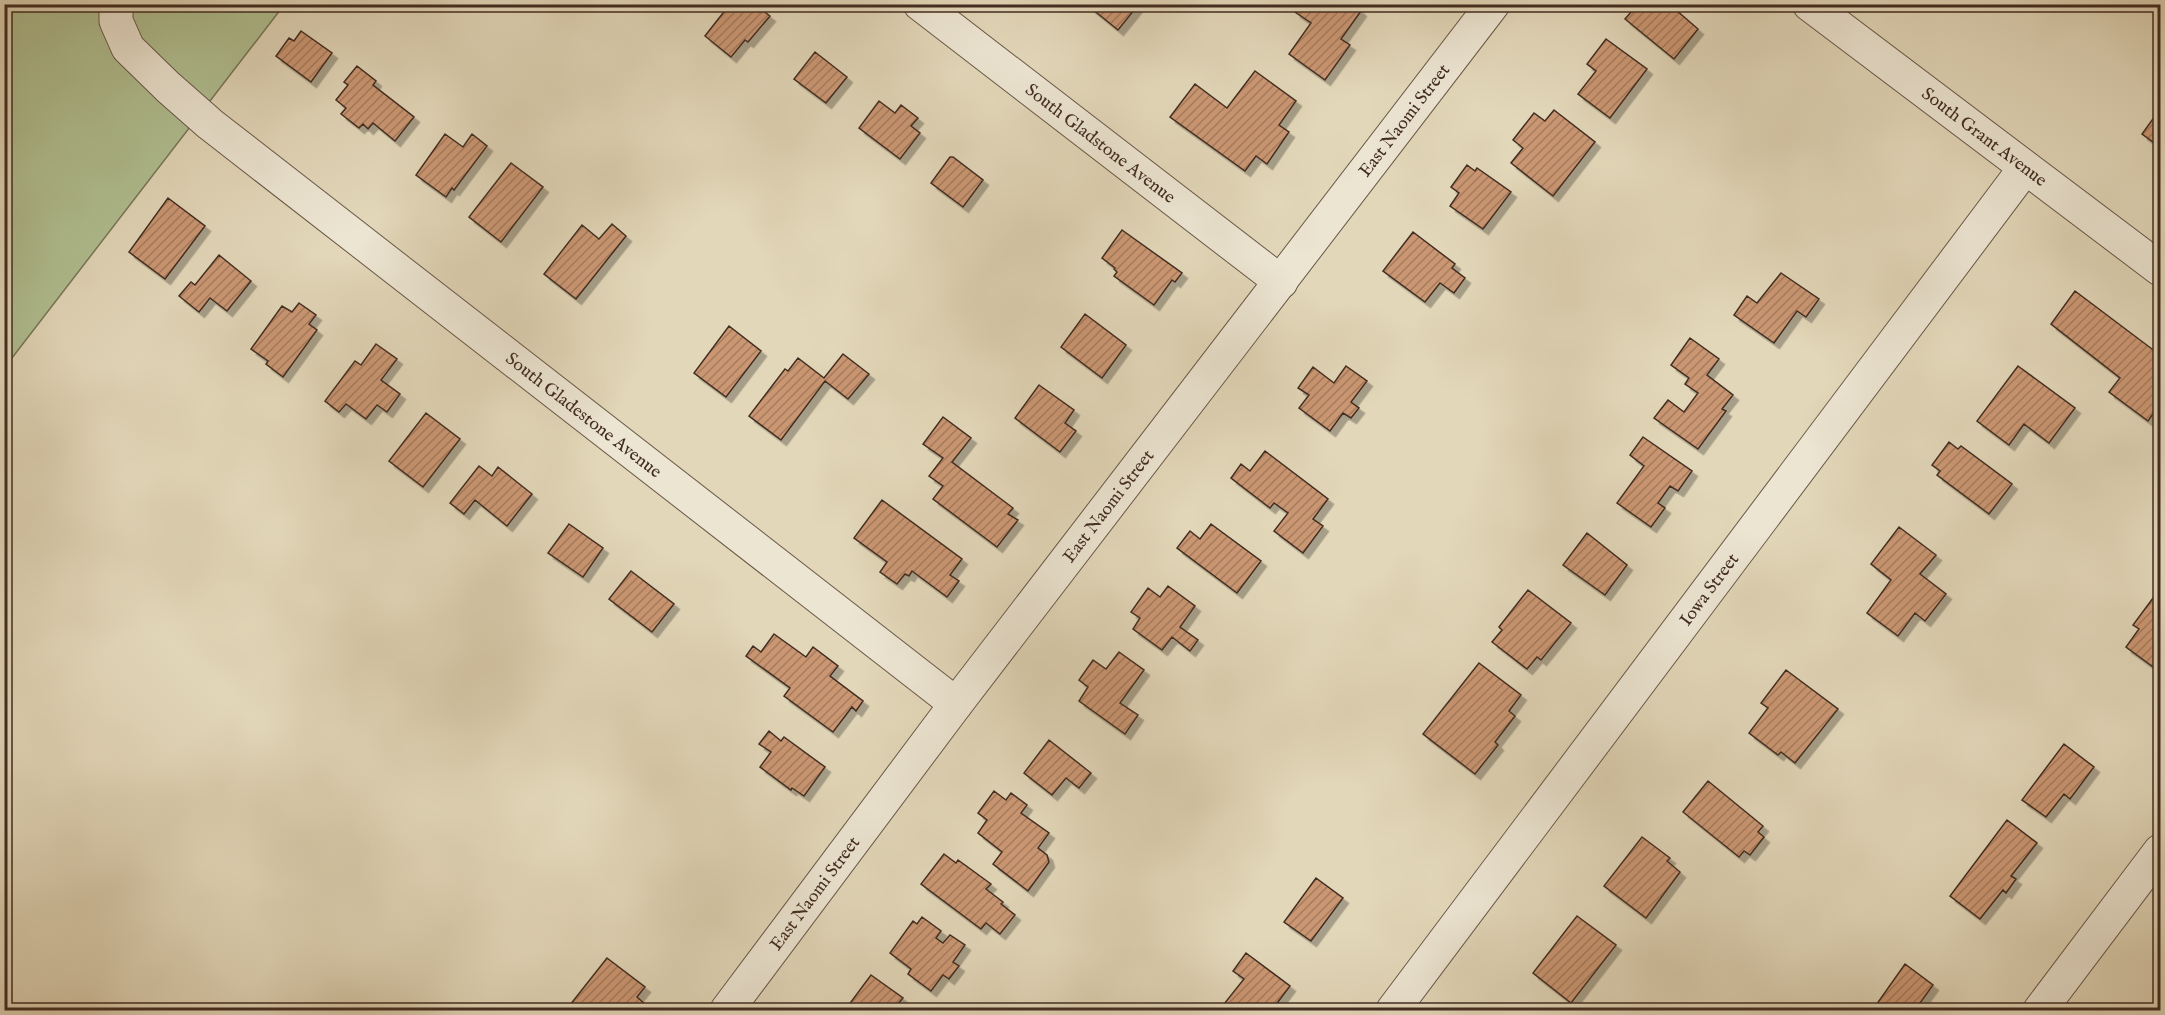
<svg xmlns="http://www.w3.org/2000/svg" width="2165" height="1015" font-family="'IM FELL English',serif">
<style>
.grass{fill:#b0bf91;stroke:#79765a;stroke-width:1.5}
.building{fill:url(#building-hatch);stroke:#422d22;stroke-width:1.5;filter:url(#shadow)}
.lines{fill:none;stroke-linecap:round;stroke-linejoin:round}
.minor-casing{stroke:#6a5848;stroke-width:35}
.minor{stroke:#ece5d2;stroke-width:33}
.labels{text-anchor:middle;stroke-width:5;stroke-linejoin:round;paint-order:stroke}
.street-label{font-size:18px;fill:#422d22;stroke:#ece5d2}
</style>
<defs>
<pattern id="building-hatch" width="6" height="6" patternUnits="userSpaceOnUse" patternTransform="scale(1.5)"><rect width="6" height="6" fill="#cb9773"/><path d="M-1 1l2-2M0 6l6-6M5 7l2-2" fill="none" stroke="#a67c5e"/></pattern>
<filter id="shadow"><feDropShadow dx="5.5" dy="5.5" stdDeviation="0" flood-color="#0004"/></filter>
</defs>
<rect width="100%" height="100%" fill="#e2d7b9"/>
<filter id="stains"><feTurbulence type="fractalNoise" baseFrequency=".00333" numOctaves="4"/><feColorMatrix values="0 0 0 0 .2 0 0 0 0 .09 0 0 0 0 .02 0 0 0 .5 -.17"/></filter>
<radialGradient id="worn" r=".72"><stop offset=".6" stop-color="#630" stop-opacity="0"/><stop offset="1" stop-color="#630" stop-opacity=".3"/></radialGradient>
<path class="grass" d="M5,5H284L5,367Z"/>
<path class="building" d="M730,4H750L760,12L762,10L770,16L748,42L745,40L731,57L705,36Z
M1086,4H1139L1118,30Z
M1300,4H1342L1345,6L1346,4H1353L1361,11L1341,39L1350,45L1325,80L1289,54L1311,23L1295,12Z
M1633,4H1669L1698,29L1674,59L1625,19L1632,11L1629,9Z
M301,31L332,53L311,82L276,56L289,38L294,41Z
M1606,39L1647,69L1610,118L1578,94L1596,71L1587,64Z
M815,52L847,77L826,103L794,79Z
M357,66L376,81L373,85L414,117L395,141L373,123L368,129L363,124L359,128L341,114L346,108L336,100L348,85L344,82Z
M1255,71L1296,101L1279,125L1289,132L1267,164L1256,156L1245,171L1170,117L1195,84L1227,108Z
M879,101L895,113L901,105L918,118L911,126L920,133L900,159L859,128Z
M2160,109V147L2142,134Z
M1554,110L1595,142L1553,196L1511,163L1523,148L1513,140L1534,113L1545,121Z
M445,134L463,147L472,134L487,146L454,190L452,188L446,197L416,175Z
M950,157H953L983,180L963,207L931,183Z
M511,163L543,187L501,242L469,217Z
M1467,165L1475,171L1477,168L1511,192L1483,229L1450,206L1459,193L1451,187Z
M168,198L205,226L165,279L129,252Z
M612,224L626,236L576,299L544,274L582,225L599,239Z
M1122,230L1182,273L1175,282L1172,280L1154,305L1114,276L1117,272L1114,269L1115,268L1102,258Z
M1413,232L1455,264L1452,268L1465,278L1454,293L1440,283L1425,302L1383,271Z
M219,255L251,281L227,311L210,298L199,312L179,296L191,282L195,285Z
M1781,273L1819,299L1806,317L1797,311L1774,343L1734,315L1747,296L1757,303Z
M2075,291L2160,355V404L2148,421L2109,392L2120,378L2051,324Z
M299,303L316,315L309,324L317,330L283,377L266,364L268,361L251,349L282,306L292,312Z
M1085,314L1126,345L1102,378L1061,347Z
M729,326L761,351L726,397L694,373Z
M1690,338L1719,359L1707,375L1733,395L1722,409L1726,411L1698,449L1654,418L1668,400L1684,412L1698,393L1685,384L1689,378L1671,365Z
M376,344L397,359L381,380L400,394L387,412L377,405L366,419L346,404L339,412L325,401L355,361L361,365Z
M843,354L869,374L848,399L825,381L781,440L749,416L785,369L788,371L798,358L824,378Z
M1346,366L1367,381L1351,402L1359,408L1351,418L1343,413L1330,431L1299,408L1309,395L1298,388L1313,367L1334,383Z
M2018,366L2075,408L2049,443L2024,424L2009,445L1977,421Z
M1039,385L1074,410L1065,423L1076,431L1060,452L1015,418Z
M426,413L460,439L423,487L389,461Z
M943,417L971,438L952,462L1013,508L1008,514L1018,520L997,547L933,499L943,486L929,476L943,458L923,444Z
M1643,437L1692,471L1678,491L1670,486L1658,503L1665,508L1651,527L1617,503L1644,466L1630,455Z
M1949,442L1958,449L1961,446L2012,484L1989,514L1937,475L1940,471L1932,465Z
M1265,451L1328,499L1313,519L1323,526L1303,553L1274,531L1288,513L1274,503L1270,508L1231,478L1241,464L1250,471Z
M479,466L492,476L498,467L532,494L507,526L475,500L464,514L450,503Z
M882,500L962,559L950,575L959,581L947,597L912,571L909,576L905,574L897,584L880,572L887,562L854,538Z
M569,524L603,548L583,577L548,553Z
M1211,524L1261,561L1237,593L1177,548L1190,531L1200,539Z
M1899,527L1936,555L1920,574L1946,594L1925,621L1915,613L1898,636L1867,613L1891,580L1871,564Z
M1587,533L1627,565L1605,595L1563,565Z
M631,571L674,604L652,632L609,599Z
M1168,586L1195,606L1180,627L1198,640L1190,651L1172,637L1162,650L1133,629L1140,618L1131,612L1148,588L1160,597Z
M1528,590L1571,623L1541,660L1537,657L1527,669L1492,642L1502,630L1499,627Z
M2159,590L2160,592V672L2126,647L2139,629L2133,625Z
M774,634L806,657L813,647L838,666L830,676L863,701L856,711L852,707L833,732L784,696L790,688L746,656L753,646L761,652Z
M1119,652L1144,670L1120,703L1138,715L1125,734L1079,701L1088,687L1079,680L1093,660L1106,669Z
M1479,663L1521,695L1509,711L1515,716L1495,742L1498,745L1475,774L1423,734Z
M1786,670L1838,709L1795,763L1781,752L1778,755L1749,733L1768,708L1761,703Z
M769,731L781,741L784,737L825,767L804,796L792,788L791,790L760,767L771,752L759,744Z
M1049,740L1091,773L1079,788L1066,778L1052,795L1024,773Z
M2064,744L2094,767L2070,799L2064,794L2046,817L2022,800Z
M1708,781L1763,826L1758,832L1764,837L1750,855L1744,851L1739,857L1683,812Z
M994,791L1006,800L1011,793L1027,805L1021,813L1049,833L1038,848L1047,855L1049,862L1028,891L993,864L1002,852L978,833L987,820L978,813Z
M2007,820L2037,843L2011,876L2016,879L2006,893L2003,890L1980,919L1950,896Z
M1642,837L1670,858L1667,861L1680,872L1646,918L1604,886Z
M944,854L956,863L958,860L991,884L986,889L1003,902L1001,904L1015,915L1000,934L986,923L981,929L921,884Z
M1316,878L1343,898L1311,941L1284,922Z
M1577,916L1616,945L1571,1003L1533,973Z
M922,917L941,931L936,938L943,943L950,935L965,945L953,962L959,966L949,979L943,975L931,991L908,974L911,969L890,953L913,921L917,924Z
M1246,953L1290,986L1272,1010L1264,1004L1259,1010H1233L1224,1004L1244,979L1233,971Z
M607,958L645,987L637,997L646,1005L641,1010H612L609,1009L608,1010H566Z
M1905,964L1933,985L1915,1010H1878L1874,1008Z
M871,975L903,998L893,1010H845Z"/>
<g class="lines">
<defs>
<g id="minor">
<path id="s1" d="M116,4V21L128,48L168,87L210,124L956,704"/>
<path id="s2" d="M920,4L1281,282"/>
<path id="s3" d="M1809,4L2160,269"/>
<path id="s4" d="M727,1010L956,704L1493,4"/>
<path id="s5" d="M1393,1010L2025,168"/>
<path d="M2040,1010L2160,851"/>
</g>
</defs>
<use href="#minor" class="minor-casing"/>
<use href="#minor" class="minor"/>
</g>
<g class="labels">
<g class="street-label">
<text dy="6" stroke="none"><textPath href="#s4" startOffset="1118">East Naomi Street</textPath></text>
<text dy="6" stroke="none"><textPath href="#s3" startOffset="220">South Grant Avenue</textPath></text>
<text dy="6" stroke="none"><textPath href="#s2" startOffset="228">South Gladstone Avenue</textPath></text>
<text dy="6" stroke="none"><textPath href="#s1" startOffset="632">South Gladestone Avenue</textPath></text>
<text dy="6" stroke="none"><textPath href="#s4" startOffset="632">East Naomi Street</textPath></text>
<text dy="6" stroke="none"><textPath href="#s5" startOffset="526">Iowa Street</textPath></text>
<text dy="6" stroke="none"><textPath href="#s4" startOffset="146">East Naomi Street</textPath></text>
</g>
</g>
<rect width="2165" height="1015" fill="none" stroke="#e2d7b9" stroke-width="24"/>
<rect x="6" y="6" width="2153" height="1003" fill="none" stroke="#422d22" stroke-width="3"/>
<rect x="12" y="12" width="2141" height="991" fill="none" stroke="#422d22" stroke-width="1.5"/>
<rect width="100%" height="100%" filter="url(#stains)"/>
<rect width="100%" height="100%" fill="url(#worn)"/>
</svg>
